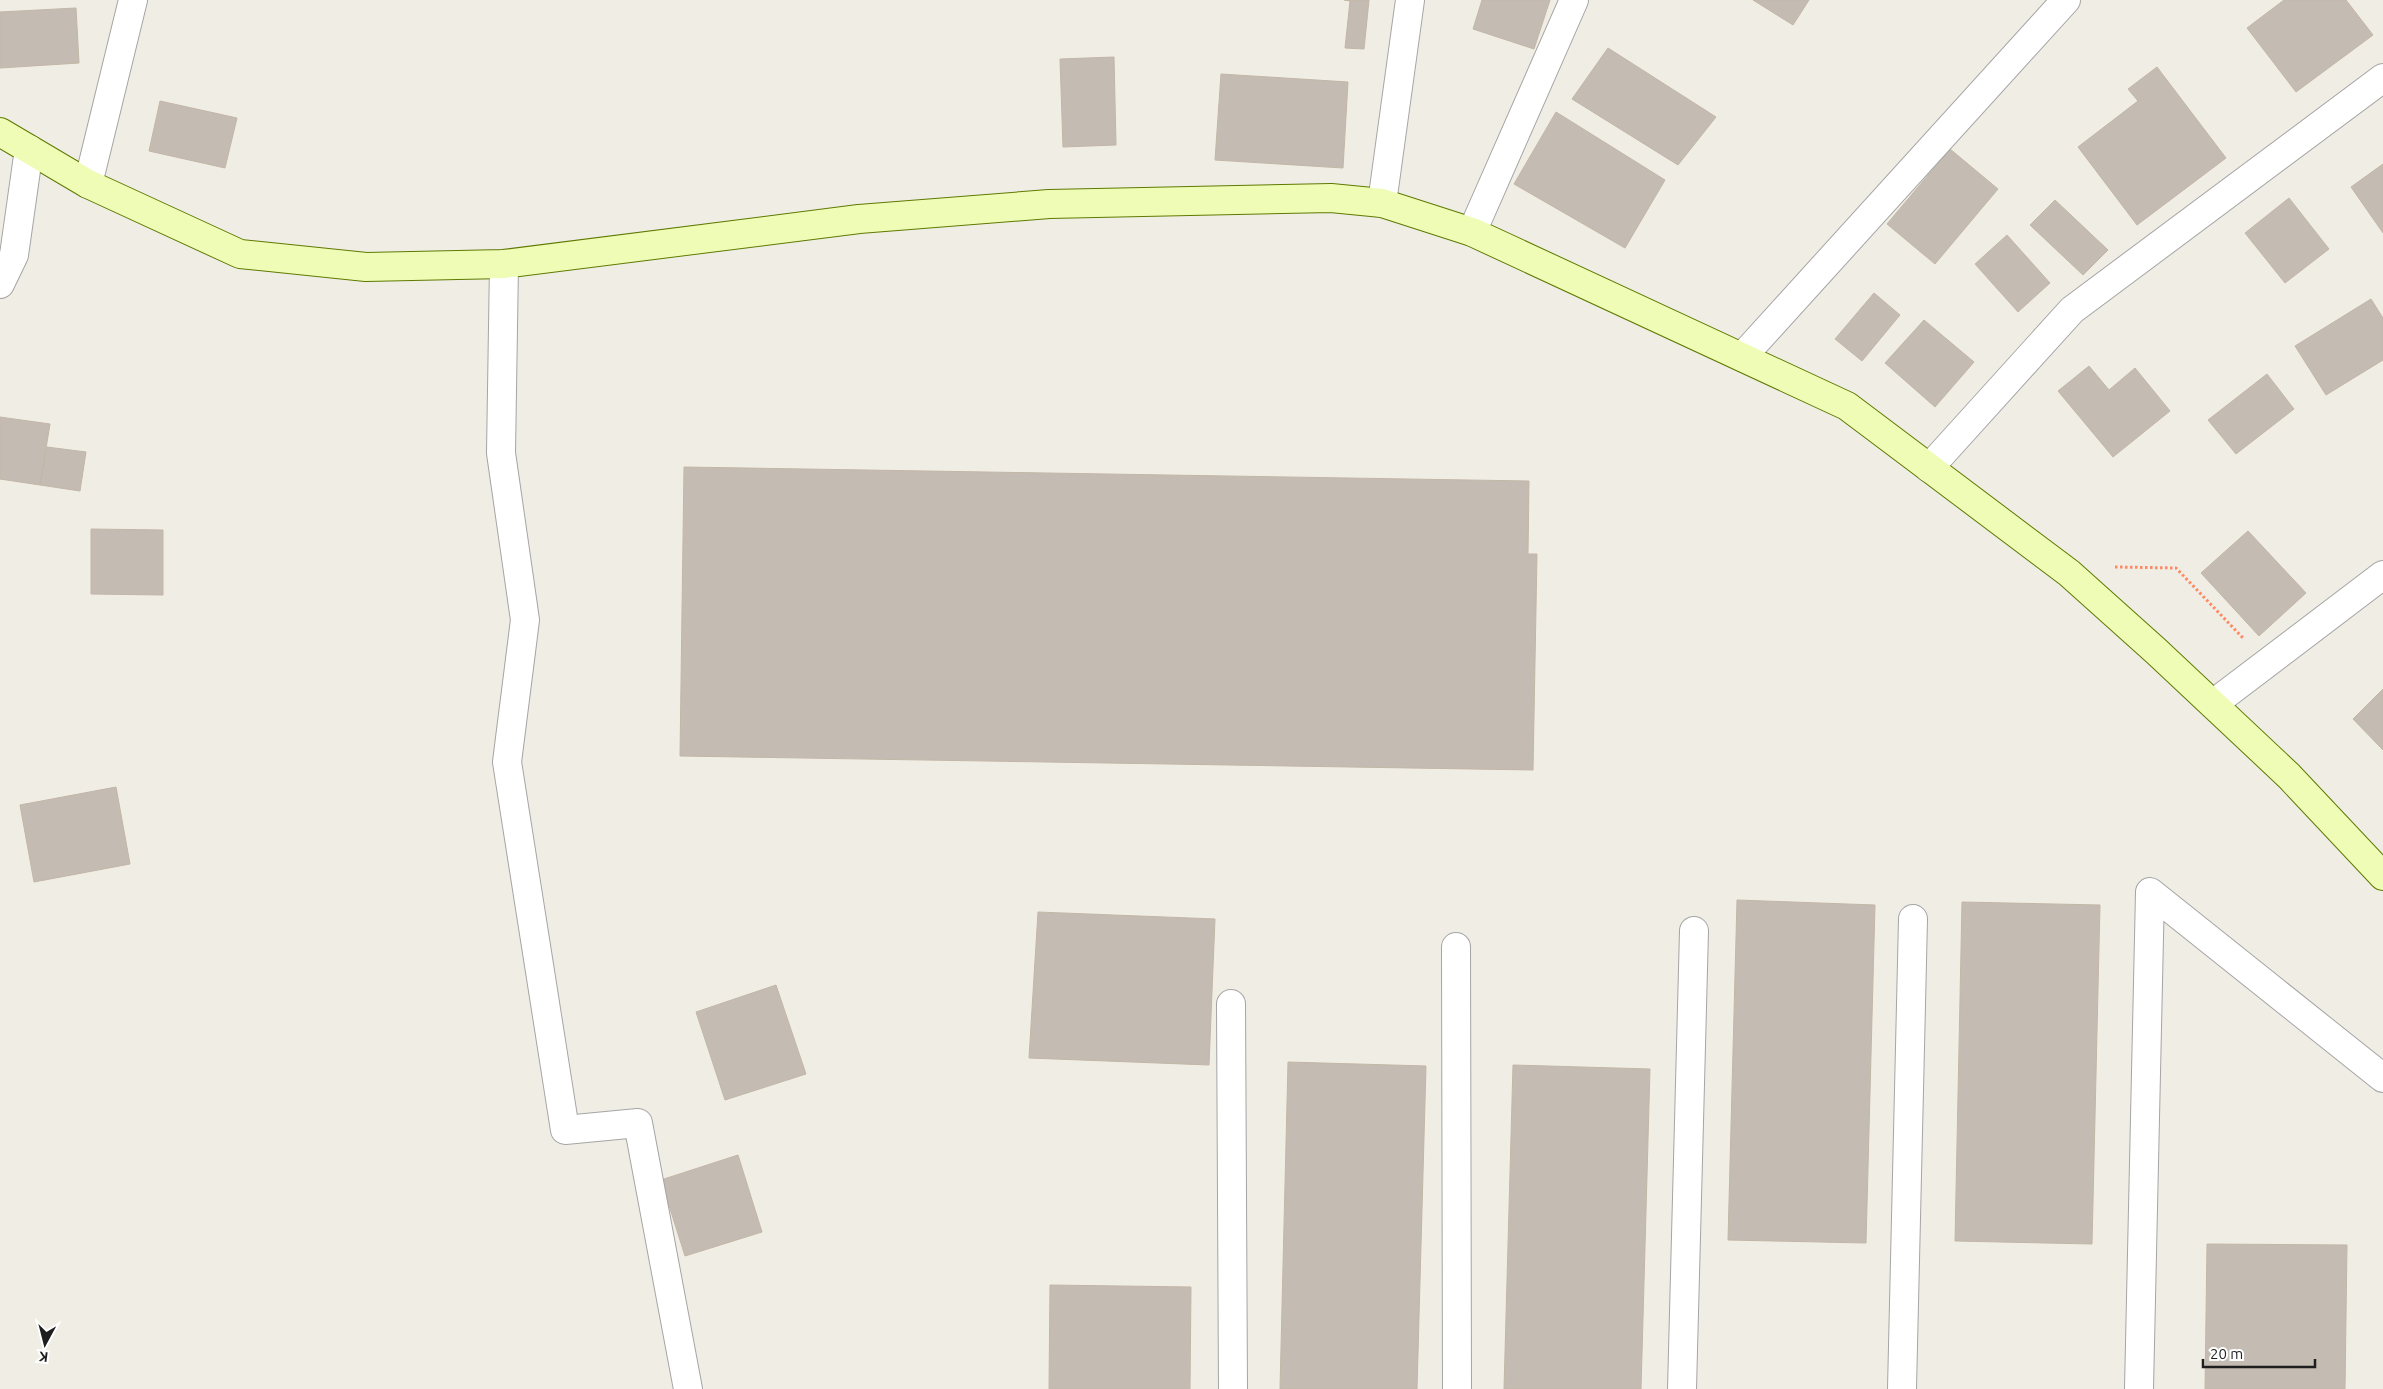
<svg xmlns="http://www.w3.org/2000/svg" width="2383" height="1389" font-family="Ubuntu,sans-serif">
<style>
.building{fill:#c4bcb3;stroke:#c2b6a6}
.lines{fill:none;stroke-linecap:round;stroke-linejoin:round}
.street-casing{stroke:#a5a5a5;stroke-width:30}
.secondary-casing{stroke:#5e7a00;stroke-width:30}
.path{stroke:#ff8965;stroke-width:3;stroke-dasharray:2.5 2.5;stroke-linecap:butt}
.street{stroke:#fff;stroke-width:28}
.secondary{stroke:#effcb6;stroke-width:28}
</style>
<rect width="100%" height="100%" fill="#f0ede4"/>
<path class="building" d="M1344,0H1369L1364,49L1345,48L1350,1Z
M1482,0H1550L1534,49L1473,29Z
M1753,0H1809L1793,25Z
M2284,0H2346L2373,35L2296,92L2247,28Z
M76,8L79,63L0,68V12Z
M1608,48L1716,117L1678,165L1572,99Z
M1114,57L1116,145L1063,147L1060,59Z
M2157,67L2226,158L2137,225L2078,147L2138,101L2128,89Z
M1221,74L1348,82L1343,168L1215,160Z
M160,101L237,118L225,168L149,151Z
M1556,112L1665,180L1625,248L1514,184Z
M1950,149L1998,189L1935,264L1887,224Z
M2383,164V233L2351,187Z
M2289,198L2329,249L2285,283L2245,233Z
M2055,200L2108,250L2083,275L2030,225Z
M2007,235L2050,283L2018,312L1975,264Z
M1874,293L1900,315L1862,361L1835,339Z
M2371,299L2383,318V360L2326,395L2295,346Z
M1924,320L1974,362L1935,407L1885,363Z
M2089,366L2109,390L2135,368L2170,411L2113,457L2058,391Z
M2267,374L2294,409L2236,454L2208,420Z
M0,417L50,424L40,485L0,479Z
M47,447L86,452L80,491L40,485Z
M684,467L1529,481L1528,554H1537L1533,770L680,756Z
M91,529L163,530V595L91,594Z
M2248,531L2306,593L2259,636L2201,573Z
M2383,689V750L2353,719Z
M116,787L130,864L34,882L20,805Z
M1737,900L1875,905L1866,1243L1728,1240Z
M1962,902L2100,905L2092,1244L1955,1241Z
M1038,912L1215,919L1209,1065L1029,1058Z
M776,985L806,1074L725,1100L696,1012Z
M1288,1062L1426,1066L1417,1389H1280Z
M1513,1065L1650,1069L1641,1389H1504Z
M738,1155L762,1232L685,1256L661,1180Z
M2207,1244L2347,1245L2345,1389H2205Z
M1050,1285L1191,1287L1190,1389H1049Z"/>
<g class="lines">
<defs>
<path id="street" d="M88,184L133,0
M1382,203L1410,0
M1472,232L1574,0
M504,264L501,453L525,620L507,762L565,1130L638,1123L688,1389
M0,284L14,255L29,149
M1742,357L2066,0
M1929,468L2072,310L2383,78
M2213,704L2383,575
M1456,947L1457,1389
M1231,1004L1233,1389
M1682,1389L1694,931
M1902,1389L1913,919
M2139,1389L2150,892L2383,1078"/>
<path id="secondary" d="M0,132L88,184L240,254L366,267L504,264L859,219L1049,204L1331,198L1382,203L1472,232L1847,406L2069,573L2156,651L2289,776L2383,876"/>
</defs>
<use href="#street" class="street-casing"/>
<use href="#secondary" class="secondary-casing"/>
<path class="path" d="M2115,567L2176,568L2243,638"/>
<use href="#street" class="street"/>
<use href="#secondary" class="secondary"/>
</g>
<g transform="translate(45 1344) rotate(187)" stroke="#ffffff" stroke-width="4" paint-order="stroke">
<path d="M0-4L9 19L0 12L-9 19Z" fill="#1e1e1e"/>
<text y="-8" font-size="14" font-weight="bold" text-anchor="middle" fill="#1e1e1e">K</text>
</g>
<path d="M2203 1359v8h112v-8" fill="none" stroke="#1e1e1e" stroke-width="2.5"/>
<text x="2210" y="1359" font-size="15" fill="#1e1e1e" stroke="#ffffff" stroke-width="4" paint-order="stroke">20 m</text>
</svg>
